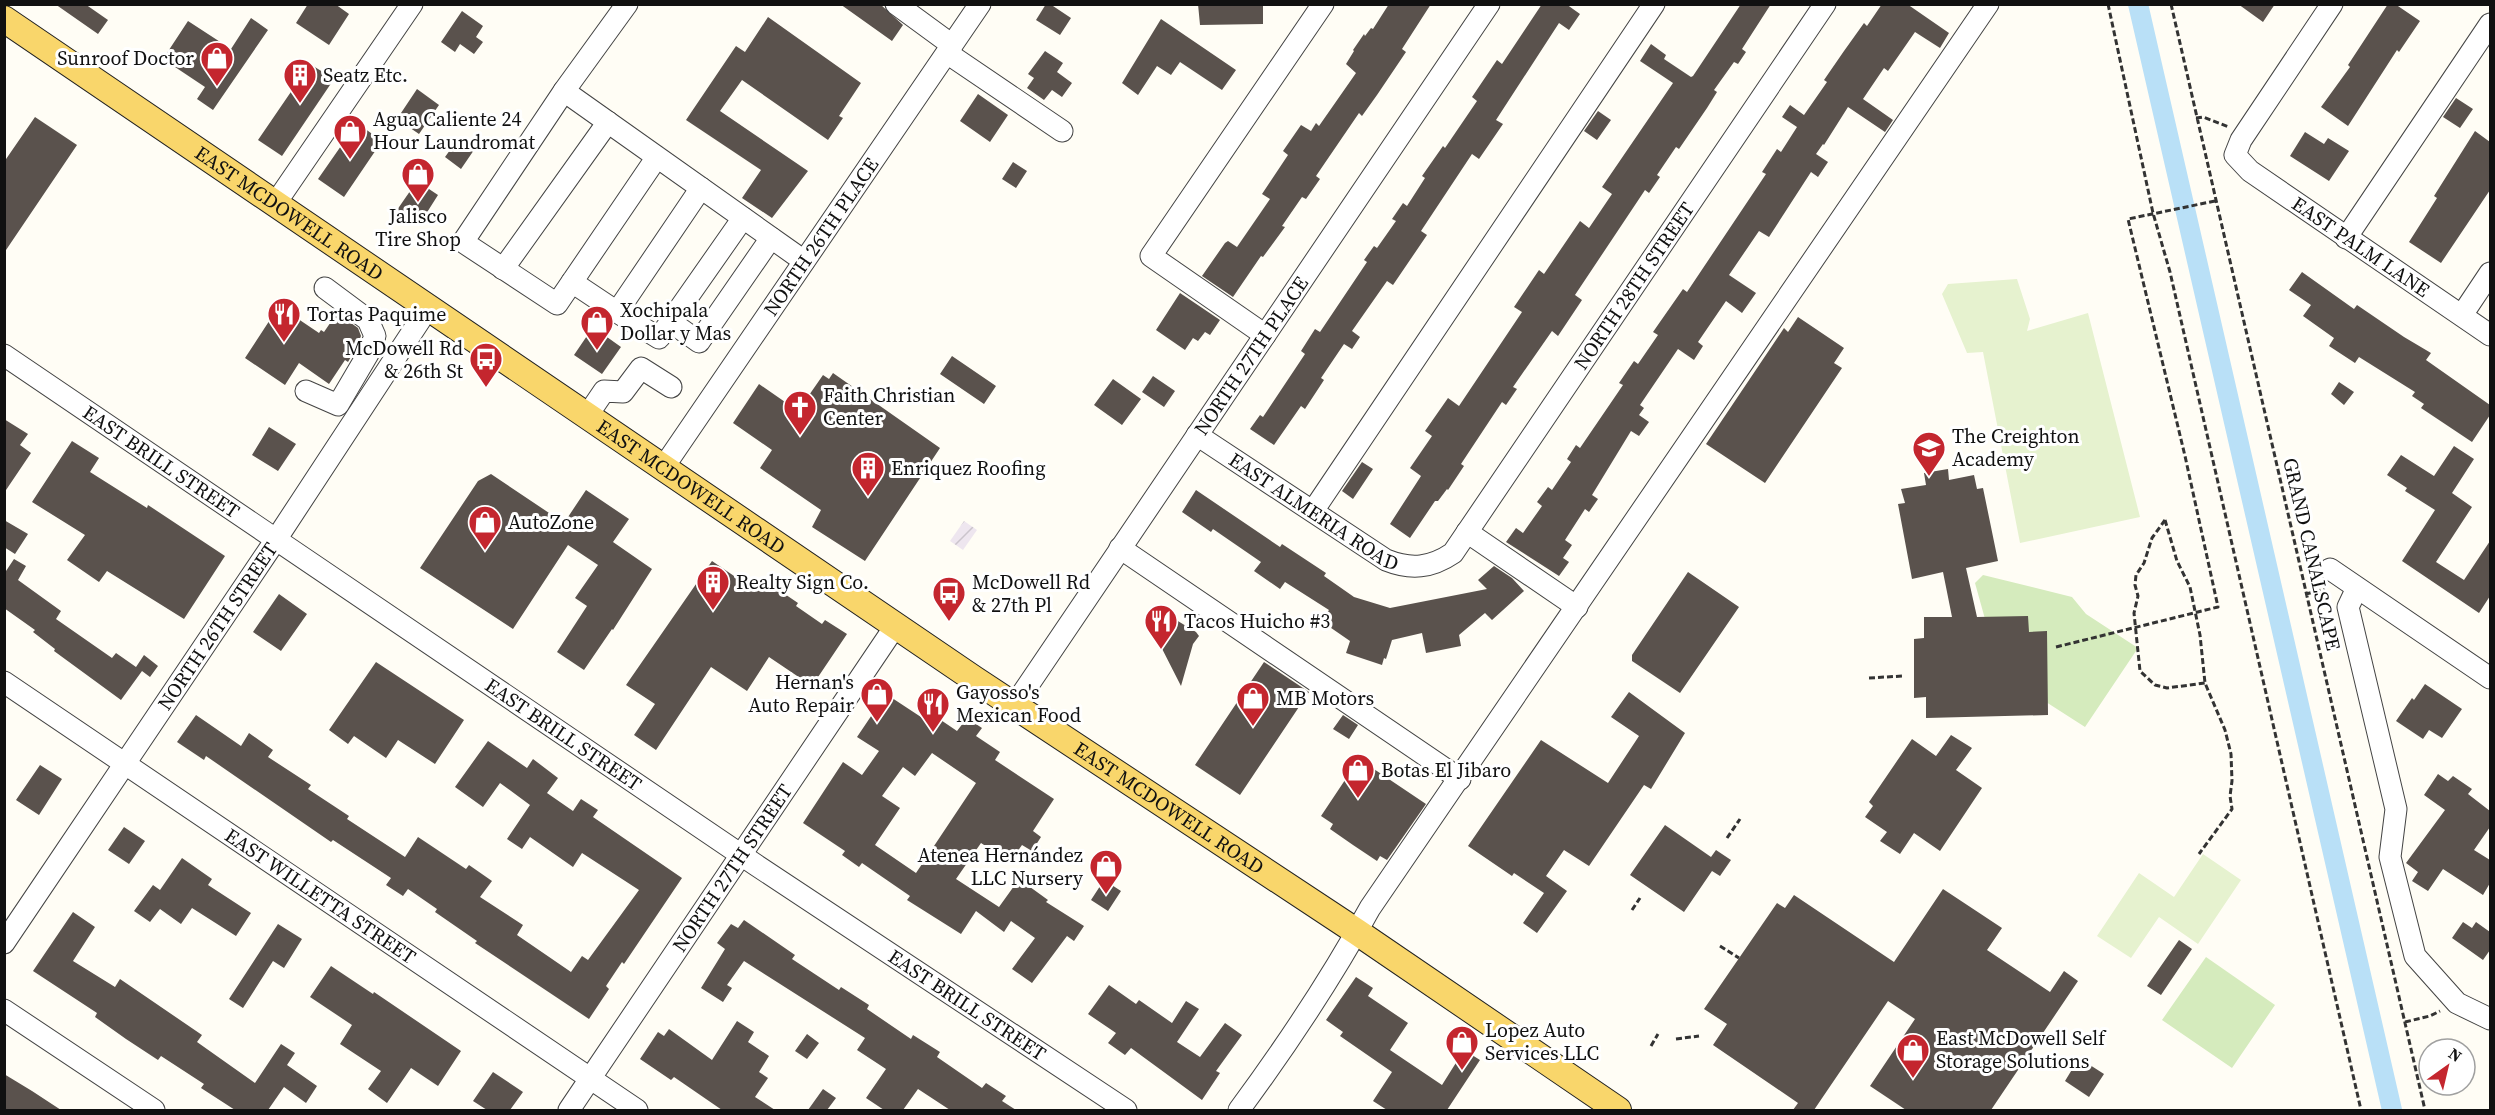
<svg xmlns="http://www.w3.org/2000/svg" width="2495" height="1115" font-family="'Source Serif 4',serif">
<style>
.industrial{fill:url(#industrial-furrows)}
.park{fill:#d5ebbd}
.pitch{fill:#e6f2cf}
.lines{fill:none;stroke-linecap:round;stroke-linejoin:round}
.canal{stroke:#b9e0f7;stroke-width:20}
.building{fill:#5a524d;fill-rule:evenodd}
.minor-casing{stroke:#444;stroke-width:23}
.major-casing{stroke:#222;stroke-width:28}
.path{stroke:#333;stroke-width:3;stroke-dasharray:6 3;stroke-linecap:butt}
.minor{stroke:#fff;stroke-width:21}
.major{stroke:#f9d66b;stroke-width:26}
.labels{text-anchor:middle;stroke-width:6;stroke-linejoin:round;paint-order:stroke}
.poi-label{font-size:20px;fill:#111;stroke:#fff;text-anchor:start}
.street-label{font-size:20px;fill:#111;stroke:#fff}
</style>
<defs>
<pattern id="industrial-furrows" width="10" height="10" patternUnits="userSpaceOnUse" patternTransform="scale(1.5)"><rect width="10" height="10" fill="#eee6ef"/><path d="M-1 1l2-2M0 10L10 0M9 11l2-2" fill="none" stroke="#cbc4cc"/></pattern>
</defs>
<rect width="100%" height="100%" fill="#fffdf5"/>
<path class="industrial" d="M964,521L977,530L963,550L950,541Z"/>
<path class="park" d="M1983,575L2072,597L2086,614L2138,648L2085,727L2015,682L1990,637L1975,583Z
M2206,957L2275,1005L2232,1068L2162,1020Z"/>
<path class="pitch" d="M2017,279L2030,319L2027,331L2088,313L2140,517L2020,543L1983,352L1967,353L1942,294L1948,284Z
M2203,854L2241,880L2198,944L2159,917L2131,958L2097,936L2139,873L2174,897Z"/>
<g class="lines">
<path class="canal" d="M2138,4L2392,1110"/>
</g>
<path class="building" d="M55,4H85L108,20L98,34Z
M308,4H335L349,14L329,45L296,23Z
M840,4H880L903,25L892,41Z
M1046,4H1050L1071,18L1060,35L1036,20Z
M1198,4H1263V24L1200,25Z
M1389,4H1431L1402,49L1406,52L1377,95L1362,116L1359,113L1316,176L1320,179L1306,199L1302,197L1282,226L1285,227L1263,257L1261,256L1233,297L1202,276L1225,243L1228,241L1237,247L1270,199L1262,194L1288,155L1283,151L1301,125L1311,131L1316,123L1319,126L1356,73L1346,64L1354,51L1353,50L1364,34L1365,36L1371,28L1373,29Z
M1542,4H1566L1580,14L1569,30L1559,23L1496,120L1503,124L1479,159L1472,154L1421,231L1427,235L1393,285L1387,281L1352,331L1360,337L1352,349L1344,344L1321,378L1324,380L1305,409L1301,406L1274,445L1250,429L1260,415L1263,417L1305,354L1301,351L1315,329L1320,332L1367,262L1364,260L1374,246L1377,248L1396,221L1392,219L1403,203L1407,206L1425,178L1422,176L1443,146L1445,148L1477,101L1472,97L1497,60L1502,64Z
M1741,4H1771L1742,49L1746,52L1738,64L1734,62L1714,90L1717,92L1707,108L1679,149L1676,147L1657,175L1660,177L1649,193L1645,190L1575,295L1582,300L1558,336L1552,331L1513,387L1517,389L1506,405L1502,402L1461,464L1464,466L1448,490L1447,489L1438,501H1435L1410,538L1390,524L1421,476L1410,468L1432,436L1425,431L1448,398L1459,406L1522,312L1514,307L1539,270L1544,274L1580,221L1589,228L1612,194L1602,187L1673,83L1640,61L1651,44L1666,55L1664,59L1691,77L1693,76Z
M1882,4H1907L1949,33L1940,48L1915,32L1888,71L1884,68L1863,99L1893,120L1885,132L1848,107L1824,145L1823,144L1816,154L1828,162L1818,177L1811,172L1769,237L1759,231L1729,275L1756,293L1742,313L1726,301L1698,342L1703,346L1694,360L1678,349L1640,405L1644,408L1639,415L1649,422L1639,436L1631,431L1592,495L1598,499L1589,512L1585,509L1565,540L1572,545L1563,558L1569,562L1559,576L1506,542L1516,528L1523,533L1542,506L1537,502L1548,487L1552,490L1571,462L1567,459L1576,445L1580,448L1623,385L1619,383L1634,361L1638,364L1658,335L1653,332L1683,289L1687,292L1766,174L1762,172L1777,149L1781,152L1797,127L1782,117L1790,105L1804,115L1827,82L1824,80L1844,51L1864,23L1867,26Z
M2238,4H2275L2263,22Z
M2388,4H2395L2420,21L2399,52L2397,50L2348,126L2321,107L2350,67L2348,65Z
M462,11L483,26L476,37L483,42L474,54L460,44L455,52L441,42Z
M768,17L861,83L839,116L843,118L828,140L742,80L720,111L808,171L772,218L742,198L761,170L686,120L736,46L745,52Z
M251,18L268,30L213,110L197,99L205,87L163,59L188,21L231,49Z
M1161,19L1236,70L1222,90L1180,62L1171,75L1157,66L1138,95L1122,83Z
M1045,51L1063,63L1057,72L1072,83L1062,97L1052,90L1044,100L1027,88L1034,78L1028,74Z
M310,64L334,79L282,156L258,140Z
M417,89L439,105L419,134L397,119Z
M978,94L1008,115L990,142L960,121Z
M2456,98L2473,109L2460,128L2443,117Z
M1598,111L1611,120L1597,140L1584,131Z
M35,117L77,145L4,253V162Z
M357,123L382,141L344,197L318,179Z
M2475,131L2490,142V190L2441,263L2409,242L2437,198L2434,196Z
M2305,132L2324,144L2328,138L2349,151L2329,181L2290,156Z
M458,139L474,150L461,169L445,157Z
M1013,162L1027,171L1016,188L1002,179Z
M417,181L438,195L419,225L397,210Z
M2302,272L2354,309L2357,305L2404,337L2431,353L2426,360L2490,405V415L2472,442L2421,408L2424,404L2412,396L2415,392L2359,357L2355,363L2329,346L2334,338L2303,316L2311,305L2289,290Z
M1180,293L1220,320L1210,335L1205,332L1198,341L1193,338L1185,350L1156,330Z
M279,306L319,333L321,330L324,332L337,313L358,328L361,336L356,348L348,362L345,360L329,384L299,363L285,385L245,358Z
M1798,317L1844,348L1834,363L1842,368L1765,483L1706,444L1784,328L1788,332Z
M593,327L621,347L602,374L574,355Z
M952,356L996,386L984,404L940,374Z
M833,373L940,448L865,561L812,527L821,510L760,468L772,450L733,423L759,384L798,411L823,375L829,379Z
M1153,376L1175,391L1164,407L1142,392Z
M1113,379L1141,399L1122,425L1094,405Z
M2339,382L2354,392L2344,405L2331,394Z
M4,419L28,434L20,445L31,453L4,493Z
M269,427L296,444L278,471L252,455Z
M72,441L99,458L90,472L147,508L148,505L225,556L184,619L107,571L99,582L67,560L85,535L32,502Z
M2454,446L2474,459L2452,493L2472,507L2436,562L2464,580L2490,541V596L2479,613L2402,561L2435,510L2405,491L2407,488L2387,475L2401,455L2434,476Z
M1362,462L1373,469L1353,499L1342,491Z
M1948,469L1949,480L1974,475L1977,489L1983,488L1998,561L1966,568L1977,617L2028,616L2029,632L2047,631L2048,715L1926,718V697L1914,698V639L1924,638V617H1952L1943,572L1912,579L1898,504L1905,503L1901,489L1926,485L1924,473Z
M491,474L564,523L586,490L629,519L613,542L652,569L613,630L612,629L584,670L557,652L587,606L575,598L598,565L568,545L513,629L420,568L478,481Z
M1196,490L1280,547L1282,544L1326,573L1324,576L1354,597L1390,608L1487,589L1478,580L1494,566L1512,578L1524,591L1492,620L1485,613L1459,635L1461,646L1426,653L1422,633L1392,640L1386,659L1384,658L1382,665L1346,653L1350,641L1321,621L1329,610L1285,582L1280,589L1254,571L1261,562L1213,529L1211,532L1182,512Z
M4,520L28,534L15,554L4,547Z
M14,559L26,566L18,580L61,611L56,619L112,658L116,653L136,667L144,655L158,666L150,677L142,671L121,700L54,651L55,649L33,632L35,630L4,608V570L6,571Z
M712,561L737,578L744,576L766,590L770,584L798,603L796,606L822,624L825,620L847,634L812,686L769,657L747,691L711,667L656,750L634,735L655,704L626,685Z
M1688,572L1739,607L1680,693L1632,661V655Z
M279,594L307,614L281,651L253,632Z
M1163,612L1196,632L1199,636L1193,644L1181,686L1152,629Z
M376,662L464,720L435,764L398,740L386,758L354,736L348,744L329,730Z
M1264,662L1309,692L1240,795L1195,765Z
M2425,684L2462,709L2442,738L2429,730L2423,739L2396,721L2412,698L2414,700Z
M1629,692L1685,733L1651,789L1644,785L1589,866L1564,850L1546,876L1567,891L1537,933L1523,923L1544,893L1514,873L1512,876L1468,846L1541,740L1608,783L1639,736L1611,717Z
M886,694L924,719L929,712L957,731L967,718L982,728L976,736L1000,752L995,760L1054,799L1033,831L1041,837L1032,851L1022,845L1010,862L981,843L956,879L999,907L1019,879L1048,900L1046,902L1084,926L1074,941L1067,936L1032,983L1012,969L1035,938L1011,921L1004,932L976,911L961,934L907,900L910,896L862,863L859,867L842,855L845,851L803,823L843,762L862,775L879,751L857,737ZM932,753L976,783L916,873L875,845L900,808L882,796L903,767L915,776Z
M196,715L241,746L249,733L273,750L268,757L311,785L308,789L349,816L347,819L405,857L418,837L466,869L469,865L492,881L480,897L523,925L517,935L571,972L582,956L588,960L639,890L582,853L573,867L530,837L522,849L507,839L530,805L500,783L483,807L455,787L488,741L527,768L533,759L558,778L547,793L573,811L581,799L598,810L593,817L682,878L624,964L622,962L606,986L609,989L589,1019L475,943L477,941L435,912L437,909L408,889L403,896L386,885L391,878L333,840L331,842L206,756L204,760L177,742Z
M1343,715L1358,725L1349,739L1333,729Z
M1951,735L1972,748L1956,770L1982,788L1940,851L1914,833L1900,854L1880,841L1887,832L1865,817L1873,806L1869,802L1912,739L1936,756Z
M1359,759L1426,804L1387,860L1380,856L1377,861L1353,845L1330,829L1333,824L1321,816Z
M40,765L62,779L39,815L16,800Z
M2438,774L2448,781L2453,776L2472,789L2468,794L2490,811V827L2474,850L2490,860V883L2483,895L2443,869L2428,891L2412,881L2418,872L2406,863L2445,810L2424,795Z
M1665,825L1711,857L1716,850L1731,860L1720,876L1712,871L1684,912L1630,875Z
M124,827L145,841L129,864L108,850Z
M182,858L212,879L208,885L251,913L236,936L192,908L181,924L160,909L150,922L134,911L153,885L160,890Z
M1104,880L1121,891L1108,911L1091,900Z
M1943,889L2002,928L1987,950L2050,992L2064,971L2078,981L1991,1110H1906L1870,1086L1915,1019L1888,1001L1814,1110H1793L1798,1103L1713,1045L1727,1024L1704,1009L1777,903L1785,908L1794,895L1894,962Z
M73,912L95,927L73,961L115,987L120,979L202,1035L197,1042L255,1083L281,1044L295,1053L287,1065L317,1086L306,1103L284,1087L268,1110H235L201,1088L204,1084L161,1056L158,1060L126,1039L95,1017L97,1013L33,971Z
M744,920L795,955L792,959L839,990L841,987L869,1005L867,1009L911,1039L913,1035L940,1052L937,1057L982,1088L986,1083L1006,1096L1002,1101L1016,1110H950L918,1089L903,1110H884L866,1098L886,1069L857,1050L865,1038L744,961L727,985L732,988L723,1002L701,988L725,949L717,943L731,924L738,928Z
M2463,922L2472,928L2476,922L2490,932V950L2483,960L2452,938Z
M278,924L302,939L284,968L273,961L243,1008L229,999Z
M2179,940L2192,949L2161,995L2147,986Z
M331,966L373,994L374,992L461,1051L438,1086L411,1068L387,1103L368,1089L381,1071L340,1044L352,1025L310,997Z
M1356,977L1373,988L1368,996L1408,1023L1390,1050L1442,1085L1464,1050L1480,1060L1447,1110H1387L1373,1101L1392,1072L1340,1036L1343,1032L1326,1020Z
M1109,985L1136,1004L1139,1000L1172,1023L1186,1001L1199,1009L1177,1042L1200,1057L1225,1023L1242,1035L1216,1071L1220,1073L1202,1100L1131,1048L1125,1055L1108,1043L1116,1033L1088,1014Z
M737,1021L754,1032L748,1042L769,1056L759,1072L768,1078L755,1097L775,1110H722L674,1077L671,1080L640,1059L658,1032L664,1036L669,1029L712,1060Z
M807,1034L819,1043L807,1059L795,1051Z
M2079,1058L2104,1074L2089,1097L2065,1081Z
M493,1072L523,1092L510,1110H487L473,1101Z
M4,1074L32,1091L61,1110H4Z
M823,1089L836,1098L827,1110H808Z"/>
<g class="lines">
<defs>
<g id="minor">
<path d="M896,4L952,45"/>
<path id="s1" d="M2332,4L2241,140L2235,155L2250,171L2490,335"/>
<path d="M947,53L1062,131"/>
<path d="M564,91L627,4"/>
<path d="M657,157L557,304L463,242L564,91L804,261"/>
<path d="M701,188L617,312L659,338L743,218"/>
<path d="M275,204L412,4"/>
<path d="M2346,238L2490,24"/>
<path d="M503,269L608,122"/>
<path d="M572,282L617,312"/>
<path d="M2462,315L2490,273"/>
<path d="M671,322L699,342L771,238"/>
<path d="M1265,335L1151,256L1323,4"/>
<path id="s2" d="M4,355L756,865L1126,1110"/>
<path d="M306,391L338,405L368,354L375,336L368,320L325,288"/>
<path d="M587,416L604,391L623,392L641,368L671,387"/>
<path id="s3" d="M1197,435L1386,560C1411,570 1431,568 1453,553L1825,4"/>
<path id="s4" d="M663,468L980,4"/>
<path d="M1313,511L1654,4"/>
<path d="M1467,532L1577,607"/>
<path d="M1120,548L1460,779"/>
<path d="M2330,569L2490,678"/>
<path d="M2357,588L2348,607L2396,809L2390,857L2415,956L2457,1003L2490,1019"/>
<path id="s5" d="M4,682L637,1110"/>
<path id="s6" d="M1014,706L1489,4"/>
<path id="s7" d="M4,943L277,538L428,308"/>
<path d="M4,1010L154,1110"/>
<path id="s8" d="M569,1110L896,625"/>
<path d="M1239,1110C1287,1045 1331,979 1370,908L1988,4"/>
</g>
<g id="major">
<path id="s9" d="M4,19L974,679L1357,932L1618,1110"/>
</g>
</defs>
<use href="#minor" class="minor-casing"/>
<use href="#major" class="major-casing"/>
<path class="path" d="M2108,4L2153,213L2170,272L2361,1110
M2171,4L2425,1110
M2196,118L2203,117L2229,127
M2165,520L2177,561L2190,587L2200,635L2205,683L2225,730L2231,754L2232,781L2230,796L2232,809L2199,854
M2165,520L2152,538L2144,563L2136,575L2135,585L2138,596L2134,613L2140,671L2155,685L2167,688L2205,683
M2306,594L2325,589
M2056,647L2218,607L2185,456L2128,219L2215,201
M1869,678L1903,676
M1727,838L1740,819
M1632,910L1640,898
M1720,946L1739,958
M2405,1022L2430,1016L2440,1011
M1676,1039L1699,1036
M1651,1046L1658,1034"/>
<use href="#minor" class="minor"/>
<use href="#major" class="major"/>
</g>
<defs>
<symbol id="shop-pin" viewBox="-11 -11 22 30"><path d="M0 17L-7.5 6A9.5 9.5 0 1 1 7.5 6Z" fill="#c4262e" stroke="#fff"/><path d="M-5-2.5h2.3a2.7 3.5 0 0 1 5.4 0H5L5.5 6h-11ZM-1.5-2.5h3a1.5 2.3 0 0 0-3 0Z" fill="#fff"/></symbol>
<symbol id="building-pin" viewBox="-11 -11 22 30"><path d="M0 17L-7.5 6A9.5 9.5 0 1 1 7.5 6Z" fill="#c4262e" stroke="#fff"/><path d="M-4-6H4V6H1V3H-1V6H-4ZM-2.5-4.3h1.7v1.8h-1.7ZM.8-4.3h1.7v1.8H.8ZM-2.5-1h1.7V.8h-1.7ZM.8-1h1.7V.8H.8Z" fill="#fff"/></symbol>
<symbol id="restaurant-pin" viewBox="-11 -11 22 30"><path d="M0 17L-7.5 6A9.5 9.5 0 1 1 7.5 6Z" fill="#c4262e" stroke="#fff"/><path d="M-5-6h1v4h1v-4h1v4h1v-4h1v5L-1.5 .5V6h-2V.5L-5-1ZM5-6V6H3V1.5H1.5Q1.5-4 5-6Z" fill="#fff"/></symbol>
<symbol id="bus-pin" viewBox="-11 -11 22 30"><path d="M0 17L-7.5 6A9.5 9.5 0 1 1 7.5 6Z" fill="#c4262e" stroke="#fff"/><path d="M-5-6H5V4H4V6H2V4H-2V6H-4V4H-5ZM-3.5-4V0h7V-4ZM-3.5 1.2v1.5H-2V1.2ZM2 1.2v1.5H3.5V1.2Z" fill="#fff"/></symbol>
<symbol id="church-pin" viewBox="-11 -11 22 30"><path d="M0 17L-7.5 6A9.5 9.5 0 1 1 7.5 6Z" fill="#c4262e" stroke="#fff"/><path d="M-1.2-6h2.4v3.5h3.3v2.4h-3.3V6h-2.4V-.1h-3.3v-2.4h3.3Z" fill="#fff"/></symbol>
<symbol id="school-pin" viewBox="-11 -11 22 30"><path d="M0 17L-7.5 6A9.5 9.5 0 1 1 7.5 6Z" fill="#c4262e" stroke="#fff"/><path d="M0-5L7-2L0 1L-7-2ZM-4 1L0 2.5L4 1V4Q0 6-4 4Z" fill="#fff"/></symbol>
</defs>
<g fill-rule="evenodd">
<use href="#shop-pin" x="198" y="39" width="38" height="52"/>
<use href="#building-pin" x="281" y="56" width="38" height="52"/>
<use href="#shop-pin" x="331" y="112" width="38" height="52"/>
<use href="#shop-pin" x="399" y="155" width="38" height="52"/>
<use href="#restaurant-pin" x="265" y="295" width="38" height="52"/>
<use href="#shop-pin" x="578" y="303" width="38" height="52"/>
<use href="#bus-pin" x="467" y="340" width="38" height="52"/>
<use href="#church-pin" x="781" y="388" width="38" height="52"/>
<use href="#school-pin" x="1910" y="429" width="38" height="52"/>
<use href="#building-pin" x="849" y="449" width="38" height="52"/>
<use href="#shop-pin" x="466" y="503" width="38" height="52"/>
<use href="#building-pin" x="694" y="563" width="38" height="52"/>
<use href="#bus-pin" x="930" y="574" width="38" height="52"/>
<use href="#restaurant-pin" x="1142" y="602" width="38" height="52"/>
<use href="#shop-pin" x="858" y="675" width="38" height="52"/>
<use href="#shop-pin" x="1234" y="679" width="38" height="52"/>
<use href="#restaurant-pin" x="914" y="685" width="38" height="52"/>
<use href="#shop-pin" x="1339" y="751" width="38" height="52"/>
<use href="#shop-pin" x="1087" y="847" width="38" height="52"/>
<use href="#shop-pin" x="1443" y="1023" width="38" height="52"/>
<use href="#shop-pin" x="1894" y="1031" width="38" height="52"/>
</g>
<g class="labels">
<g class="poi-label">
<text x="194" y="65" text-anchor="end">Sunroof Doctor</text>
<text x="323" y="82">Seatz Etc.</text>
<text x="373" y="126">Agua Caliente 24<tspan x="373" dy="23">Hour Laundromat</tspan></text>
<text x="418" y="223" text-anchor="middle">Jalisco<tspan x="418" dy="23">Tire Shop</tspan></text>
<text x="620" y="317">Xochipala<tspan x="620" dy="23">Dollar y Mas</tspan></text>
<text x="307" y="321">Tortas Paquime</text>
<text x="463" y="355" text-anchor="end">McDowell Rd<tspan x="463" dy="23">&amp; 26th St</tspan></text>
<text x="823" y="402">Faith Christian<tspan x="823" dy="23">Center</tspan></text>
<text x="1952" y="443">The Creighton<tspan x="1952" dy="23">Academy</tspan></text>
<text x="891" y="475">Enriquez Roofing</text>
<text x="508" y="529">AutoZone</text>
<text x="736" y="589">Realty Sign Co.</text>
<text x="972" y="589">McDowell Rd<tspan x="972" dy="23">&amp; 27th Pl</tspan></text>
<text x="1184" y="628">Tacos Huicho #3</text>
<text x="854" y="689" text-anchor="end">Hernan's<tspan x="854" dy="23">Auto Repair</tspan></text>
<text x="956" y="699">Gayosso's<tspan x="956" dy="23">Mexican Food</tspan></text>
<text x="1276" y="705">MB Motors</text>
<text x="1381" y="777">Botas El Jibaro</text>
<text x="1083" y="862" text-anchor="end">Atenea Hernández<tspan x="1083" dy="23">LLC Nursery</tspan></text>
<text x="1485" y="1037">Lopez Auto<tspan x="1485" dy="23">Services LLC</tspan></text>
<text x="1936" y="1045">East McDowell Self<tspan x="1936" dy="23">Storage Solutions</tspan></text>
</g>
<g class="street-label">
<text dy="7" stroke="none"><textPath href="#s9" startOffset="345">EAST MCDOWELL ROAD</textPath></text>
<text dy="7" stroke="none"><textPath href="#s4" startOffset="280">NORTH 26TH PLACE</textPath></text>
<text dy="7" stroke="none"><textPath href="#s1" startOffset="336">EAST PALM LANE</textPath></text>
<text dy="7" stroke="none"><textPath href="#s3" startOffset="620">NORTH 28TH STREET</textPath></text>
<text dy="7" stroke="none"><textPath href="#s6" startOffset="423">NORTH 27TH PLACE</textPath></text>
<text dy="7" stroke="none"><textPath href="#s2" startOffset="190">EAST BRILL STREET</textPath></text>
<text dy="7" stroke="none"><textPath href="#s9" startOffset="831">EAST MCDOWELL ROAD</textPath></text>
<text dy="7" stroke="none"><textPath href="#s3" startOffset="140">EAST ALMERIA ROAD</textPath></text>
<text transform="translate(2312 554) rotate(77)" y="7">GRAND CANALSCAPE</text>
<text dy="7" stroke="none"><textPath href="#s7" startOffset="382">NORTH 26TH STREET</textPath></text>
<text dy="7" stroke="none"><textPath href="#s2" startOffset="676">EAST BRILL STREET</textPath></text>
<text dy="7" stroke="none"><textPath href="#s9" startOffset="1407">EAST MCDOWELL ROAD</textPath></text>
<text dy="7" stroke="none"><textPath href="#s8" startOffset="292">NORTH 27TH STREET</textPath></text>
<text dy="7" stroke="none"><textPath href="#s5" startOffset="382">EAST WILLETTA STREET</textPath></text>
<text dy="7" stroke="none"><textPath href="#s2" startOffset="1162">EAST BRILL STREET</textPath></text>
</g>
</g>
<rect width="2495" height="1115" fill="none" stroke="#111111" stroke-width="12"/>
<g transform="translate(2447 1067) rotate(34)"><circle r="28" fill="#ffffff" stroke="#a0a0a0" stroke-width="1.5"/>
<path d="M0-4.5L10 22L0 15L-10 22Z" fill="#c4262e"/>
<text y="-9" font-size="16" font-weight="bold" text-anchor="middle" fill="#111111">N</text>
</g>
</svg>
